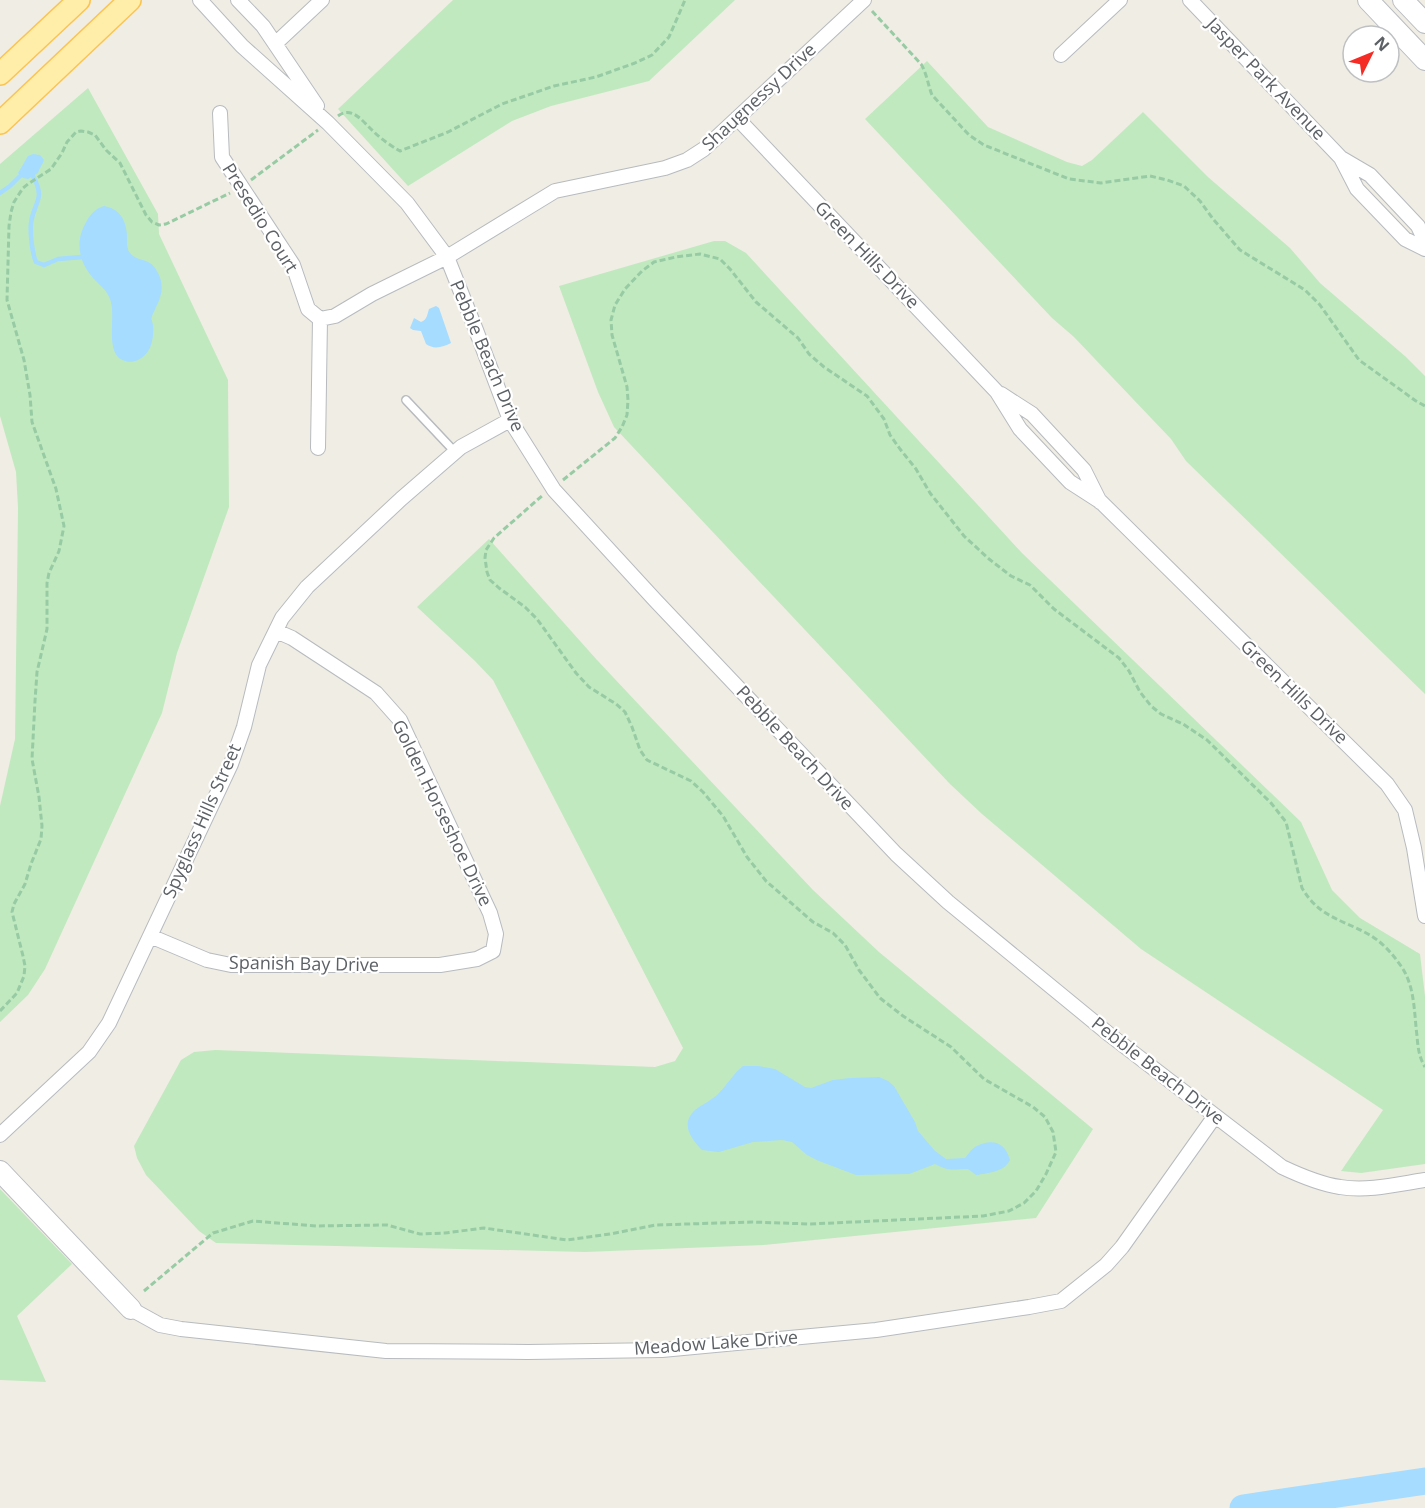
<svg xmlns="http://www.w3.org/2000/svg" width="1425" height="1508" font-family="'Open Sans',sans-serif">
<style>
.green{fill:#c1e9bf}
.water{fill:#a5dcff}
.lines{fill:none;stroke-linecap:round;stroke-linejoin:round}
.stream{stroke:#a5dcff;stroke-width:4.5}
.river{stroke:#a5dcff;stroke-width:27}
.lane-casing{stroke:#b7bbbf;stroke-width:10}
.street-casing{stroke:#b7bbbf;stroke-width:16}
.secondary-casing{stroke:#b8bcc1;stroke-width:22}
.primary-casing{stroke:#fbc452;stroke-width:24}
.path{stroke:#97cba4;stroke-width:3;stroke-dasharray:6 3;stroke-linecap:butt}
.lane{stroke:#fff;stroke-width:7}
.street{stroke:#fff;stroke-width:14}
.secondary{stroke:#fff;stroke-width:20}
.primary{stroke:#ffedaa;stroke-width:21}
.labels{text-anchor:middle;stroke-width:4.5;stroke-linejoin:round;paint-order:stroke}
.street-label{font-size:18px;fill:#5c6166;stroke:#fff}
</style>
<rect width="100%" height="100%" fill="#f0ede4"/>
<path class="green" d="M453,0H735L649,81L551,106L512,121L408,186L338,109Z
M927,61L988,127L1067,162L1082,166L1092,160L1143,112L1208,177L1290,248L1320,283L1406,357L1425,376V694L1186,461L1171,439L1074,337L1052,318L865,119Z
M88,88L158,214L159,234L228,380L229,507L177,653L162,713L45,969L28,995L0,1022V806L15,739L18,508L16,472L0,416V164Z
M714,241H725L746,253L1022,553L1301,822L1332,890L1360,918L1420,954L1425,996V1164L1361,1173L1341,1171L1383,1110L1141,949L982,814L950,784L614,427L598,392L559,286Z
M489,539L597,660L813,890L879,952L1093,1129L1036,1218L764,1245L585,1252L216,1243L199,1231L146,1175L137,1158L134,1146L181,1060L194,1052L215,1050L655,1067L675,1061L683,1048L493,680L475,661L417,607Z
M0,1189L72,1264L17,1316L46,1382L0,1380Z"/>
<path class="water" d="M33,154L40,155L44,160C43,164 39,168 38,173L28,179L23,178L18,173L28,156Z
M104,206C120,209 126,220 127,235C127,241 126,248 130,253C138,263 150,256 158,273C164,284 162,296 156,307C155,310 153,313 152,316C151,319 152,321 153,325C154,338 152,353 138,360C134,362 129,362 125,361C103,354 117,316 110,299C107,291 102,287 96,281C80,265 74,244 85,224C90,215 94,209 104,206Z
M436,306L439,308L451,343C443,347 434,350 426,344L421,331L413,330L410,328L414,318L421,322C427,320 427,315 429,309Z
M743,1066H758L775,1069L805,1087L811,1088L833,1080L850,1078L879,1077L888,1081L894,1086L915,1122L918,1131L935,1151L946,1159L965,1158C968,1155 971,1149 975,1147C992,1138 1005,1142 1010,1160C1004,1172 988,1173 976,1175L968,1169C952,1169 950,1172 935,1164L909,1174L856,1175L819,1161L807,1155L792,1142L782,1140L753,1142L719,1152L702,1150C691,1139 680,1124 695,1110C702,1104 711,1101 718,1094C727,1085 733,1074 743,1066Z"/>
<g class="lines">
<path class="stream" d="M33,176C46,200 34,201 31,223C30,233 32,253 36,262L44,265L58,259L82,257
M0,193L10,186L20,176"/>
<path class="river" d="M1243,1508L1425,1481"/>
<defs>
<path id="lane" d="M406,400L455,452"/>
<path id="street" d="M200,0L242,46L328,123L407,203L447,257L476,330L510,420L554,490L655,600L896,854L948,902L1110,1035L1282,1167C1301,1176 1320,1184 1340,1187C1367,1192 1399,1184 1425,1180
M238,0L263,26L317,106
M1190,0L1341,158L1370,175L1418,226L1425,241
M275,44L322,0
M1061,55L1120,0
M220,113L222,157L293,265L308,309L320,319L335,316L372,294L447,257L555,191L665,168L687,160L704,149L864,0
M737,118L997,392L1020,429L1070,482L1101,502L1387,784L1405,810L1414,848L1425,916
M1341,158L1357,189L1405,239L1425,249
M1001,394L1032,414L1084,470L1100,502
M318,448L320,319
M150,936L207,960L231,965H440L477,959L493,951L496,934L490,913L400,720L376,693L292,638L276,631
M0,1135L89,1052L109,1023L231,764L244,727L259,665L282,618L307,587L401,499L461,447L510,420
M131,1309L160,1325L181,1329L386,1351L528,1352L662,1350L876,1330L1029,1307L1061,1301L1106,1265L1122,1247L1215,1116"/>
<path id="secondary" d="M1368,0L1425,60
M1403,0L1425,23
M0,1171L131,1309"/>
<path id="primary" d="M0,74L79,0
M0,123L130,0"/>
</defs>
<use href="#lane" class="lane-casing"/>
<use href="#street" class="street-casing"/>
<use href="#secondary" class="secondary-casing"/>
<use href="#primary" class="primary-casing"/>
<path class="path" d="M872,11L921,64C927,74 928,85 932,95L969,135L984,145L1069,179L1101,183L1150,176L1167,180L1184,186L1200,201L1213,219L1240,250L1305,290L1320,305L1359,360L1416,401L1425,406
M338,116C352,105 363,122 373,131C381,139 391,146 400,151L448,132L502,104L554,86L596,77L635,63L652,55L669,37L685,0
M251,180L318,130
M563,480L615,438L622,427L627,415L628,400L627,387L612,335L611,320L615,305L625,289L642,271L654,262L676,257L700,254L720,259L730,269L756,302L798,338L809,354L824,367L867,396L884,419L890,435L900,449L916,469L930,493L964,536L989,559L1011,576L1030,585L1054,609L1119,658L1129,671L1140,692L1151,706L1161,714L1183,724L1207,740L1271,803L1286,822L1302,888C1319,917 1341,919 1368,934C1381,941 1392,953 1401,966C1415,986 1414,1012 1417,1036C1418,1048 1419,1057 1425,1067
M0,1011L17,993L24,976L25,966L23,956L12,912L14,904L25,884L31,864L41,839L42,826L39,797L32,759L35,701L37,672L47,629V583L49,573L59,551L64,526L56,489L32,422L30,395L24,360L7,300L9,226L11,212L14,202L23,188L28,184L51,169L62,153L67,142L76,132L81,131L88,132L95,135L106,150L120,163L146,215L152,222L159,225L166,224L230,193
M144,1291L213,1233L253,1221L316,1226L387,1225L420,1234L445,1233L484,1228L567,1240L610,1234L656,1225L752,1222L810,1224L983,1216L1009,1211L1024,1203L1036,1191L1046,1174L1056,1152L1053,1132L1045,1117L1033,1107L984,1079L951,1047L903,1016L880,998L859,970L845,945L833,933L813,922L766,881L747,857L723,816L703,792L691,781L647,760L640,750L632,727L625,712L616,704L589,687L576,673L537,619L525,607L499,588L490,580L487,572L485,558L486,550L494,538L543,495"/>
<use href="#lane" class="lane"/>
<use href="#street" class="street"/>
<use href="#secondary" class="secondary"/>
<use href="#primary" class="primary"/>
</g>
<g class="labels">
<g class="street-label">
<text transform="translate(1266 79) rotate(46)" y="6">Jasper Park Avenue</text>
<text transform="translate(759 97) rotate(-43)" y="6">Shaugnessy Drive</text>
<text transform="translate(260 218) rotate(58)" y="6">Presedio Court</text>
<text transform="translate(867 255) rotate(46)" y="6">Green Hills Drive</text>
<text transform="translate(487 356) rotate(67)" y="6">Pebble Beach Drive</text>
<text transform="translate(1294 692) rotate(44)" y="6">Green Hills Drive</text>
<text transform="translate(795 748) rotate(47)" y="6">Pebble Beach Drive</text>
<text transform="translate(442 813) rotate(64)" y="6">Golden Horseshoe Drive</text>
<text transform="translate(202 821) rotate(-66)" y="6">Spyglass Hills Street</text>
<text transform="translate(304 964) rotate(1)" y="6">Spanish Bay Drive</text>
<text transform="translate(1158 1071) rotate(38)" y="6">Pebble Beach Drive</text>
<text transform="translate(716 1343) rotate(-4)" y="6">Meadow Lake Drive</text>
</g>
</g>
<g transform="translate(1371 54) rotate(47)"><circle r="28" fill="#ffffff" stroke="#bec0c2" stroke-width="1.5"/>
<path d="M0-4.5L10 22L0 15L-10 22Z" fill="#f52c25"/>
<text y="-9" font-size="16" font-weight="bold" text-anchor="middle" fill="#5c6166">N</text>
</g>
</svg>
